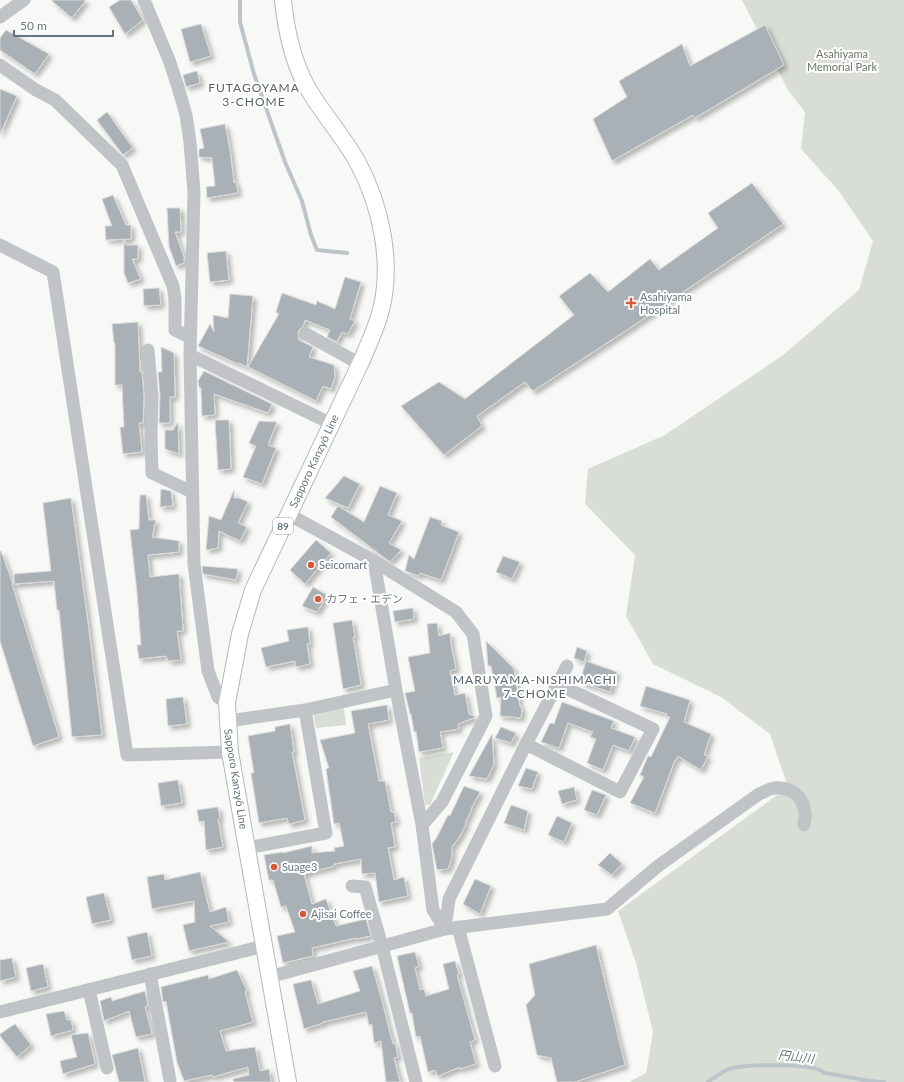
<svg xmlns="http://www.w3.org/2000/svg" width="904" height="1082" font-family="Lato,'Noto Sans JP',sans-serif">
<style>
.green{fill:#d8ddd5}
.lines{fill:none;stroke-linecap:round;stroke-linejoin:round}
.stream{stroke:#bbc5ca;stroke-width:4}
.building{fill:#aab1b6;stroke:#dadad8;filter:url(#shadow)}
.major-casing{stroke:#b4b8bc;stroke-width:18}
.minor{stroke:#c0c4c7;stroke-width:13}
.major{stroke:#fff;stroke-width:16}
.poi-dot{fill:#d65938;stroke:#fff;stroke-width:1.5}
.labels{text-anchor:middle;stroke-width:4;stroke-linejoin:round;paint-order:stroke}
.shield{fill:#fff;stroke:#949ea5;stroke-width:1}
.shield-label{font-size:10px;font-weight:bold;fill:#66747f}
.park-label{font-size:11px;fill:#677764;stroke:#fff}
.poi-label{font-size:11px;fill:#66747f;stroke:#fff;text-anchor:start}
.street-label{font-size:11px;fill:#66747f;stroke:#fff}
.neighbourhood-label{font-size:12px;letter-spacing:1px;fill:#57626a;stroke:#fff}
.water-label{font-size:12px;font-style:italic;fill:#657980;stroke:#fff}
</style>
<defs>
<filter id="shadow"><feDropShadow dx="3.5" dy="3.5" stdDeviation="2" flood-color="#0004"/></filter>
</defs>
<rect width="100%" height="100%" fill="#f8f8f6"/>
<path class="green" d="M742,0H904V1082H629L646,1073L653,1032L636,963L618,911L788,787L770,734L721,697L653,664L626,616L635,555L585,504L588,469L665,435L783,355L859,290L873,241L838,190L801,149L805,112L788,90Z
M344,708L346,725L316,728L313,712Z
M454,752L430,805H425L419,758Z"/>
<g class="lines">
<path class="stream" d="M240,0V22L254,74L285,162L302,201L311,235L317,250L347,253
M708,1082C715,1077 724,1070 732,1068C746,1065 816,1062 824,1073C844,1075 864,1082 884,1082"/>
</g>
<path class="building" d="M51,0H86L72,18Z
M120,0H131L143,20L125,34L109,7Z
M201,24L211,56L190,62L181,29Z
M765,25L784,65L695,118L693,115L612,161L593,119L627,97L619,81L682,44L690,66Z
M6,30L49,54L35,74L0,50V38Z
M197,71L200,83L186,87L183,75Z
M0,89L17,96L0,134Z
M107,112L133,148L123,155L97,120Z
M225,124L230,150L234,183L236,182L238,193L207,198L206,187L215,186L212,158L199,157V149L204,148L200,129Z
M752,183L783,224L630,328L533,391L525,382L477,416L482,426L444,455L401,406L439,382L465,399L574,315L559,296L590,273L608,292L650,259L659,270L718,228L708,213Z
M113,195L126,225H131V239L106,240L105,226H112L102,199Z
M167,208H180L181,232H175L184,257V263L176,266L169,246Z
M124,239L126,245H138V259H132L141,279L128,283L124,273Z
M226,251L229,280L210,282L207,253Z
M345,277L361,282L350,319L355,321L348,334L342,332L337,342L327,337L330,330L305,320L303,327L299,330L298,334L299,340L313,347L309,357L334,365L335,377L331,389L323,386L316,401L248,367L279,314L276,312L282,293L316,305L317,301L335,309Z
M159,288L161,305L144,306L143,289Z
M230,294L253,296L247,367L239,363L238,364L198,346L210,324L214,332L213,315L228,318Z
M138,322L140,372H142L144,397L143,423H139L142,452L123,454L120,427H124L122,385H115V343H114L112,324Z
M161,347L174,353L175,397H170V423H159L160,396L158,372H162Z
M204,371L272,404L268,413L214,394L215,415L202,416L201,388L199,387L198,381Z
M215,420H229L231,469L218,470Z
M259,421L277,422L268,445L276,448L262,484L243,477L256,446L249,443Z
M178,422L179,454L165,449V430H173Z
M344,476L360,484L348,508L325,498Z
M380,486L397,493L388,515L402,521L389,543L401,550L390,562L331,517L338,506L364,522Z
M161,489L171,491L173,506L160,507Z
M234,490V498H239L248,502L238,523L247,527L240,541L219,531L218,548L206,550L209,516L221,520Z
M140,495H146L149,520H156L152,537L179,541V552L148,555L150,577L179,574L183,631H177L181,660L168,661L166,656L139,659L137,645H141L137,592L130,530L139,529Z
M71,498L87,615L102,735L72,737L59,610H57L54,581L14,584V574L51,571L43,503Z
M430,517L442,521L441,525L459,532L441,580L420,573L419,576L405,571L409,555L414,559Z
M316,540L331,553L305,584L290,570Z
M0,551H1L13,584H12L59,737L33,746L0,641Z
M503,556L520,562L512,579L496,572Z
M202,566L238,569L236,580L203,574Z
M313,587L327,595L317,612L302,606Z
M413,608L414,619L395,622L393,611Z
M352,620L355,637H353L361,685L343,689L333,623Z
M437,623L439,636L450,633L451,645L456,669L450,671L455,695L465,693L469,714L476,717L458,724L459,729L440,732L443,748L419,752L416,731L414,732L411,714H410L405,693L415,691L408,657L430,653L427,624Z
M308,627L310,644H307L310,664L296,667L295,661L266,667L261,648L289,641L287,630Z
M486,641L514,669L520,707H522L521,718L500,716L501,697L497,698L491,666H488Z
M577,647L587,651L584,662L574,658Z
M586,661L617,672L610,692L580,682Z
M646,686L690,700L684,722L711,734L704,755L708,756L701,770L678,756L676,760H675L655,813L630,803L644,777L640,775L648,756L651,757L670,717L666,716L667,714L640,706Z
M183,697L187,724L168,726L166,699Z
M562,702L614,721L611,728L635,737L629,751L613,745L603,770L587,763L596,739L590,737L593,732L568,723L559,748L541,742L550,723L554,724Z
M387,705L389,720L368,724L379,781H385L391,812H394L396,822L391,823L395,847L388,848L394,880L404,877L408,896L379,902L375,873L362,874L361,859L334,864V866L304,874L312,904L326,899L336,926L366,919L371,936L355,939V938L312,948L313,956L283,963L277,936L295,932L286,906L281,907L273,880H269L264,855L283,852V853L312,846V853L335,851L334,848L344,846L339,823L334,824L326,769L329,768L320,740L355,733L351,711Z
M290,724L294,752H292L305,820L289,824L287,818L259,823L251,773H254L248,736L275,731V727Z
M501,727L516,733L511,743L495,738Z
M492,734L494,764L487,779L469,776Z
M526,768L538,772L532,789L518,786Z
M178,780L182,803L161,806L158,783Z
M464,786L480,792L471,809H472L465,823L466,824L460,836L452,847V857L448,869L437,870L432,844L437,837L448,815L450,816Z
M574,787L577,800L562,804L558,791Z
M592,790L606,795L597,815L584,810Z
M511,805L528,811L524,830L504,823Z
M218,807L220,818L218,819L223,847L206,850L204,821L199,822L197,810Z
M557,816L572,823L564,842L548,835Z
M610,853L622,864L612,875L598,865Z
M200,872L210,912L226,907L229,922L210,926L229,942L189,951L183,925L195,922L194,901L152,909L147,877L164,874L165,880Z
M475,879L491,886L480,914L463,904Z
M104,893L111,920L92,924L86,897Z
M147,932L152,956L132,960L127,937Z
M596,945L625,1065L575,1082H557L551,1058L537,1055L526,1005L535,995L529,964Z
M415,952L419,966L415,968L420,990L424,989L426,996L449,989L443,964L455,961L459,974L457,975L475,1040L470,1042L476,1064L460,1069V1067L438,1076L435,1070L428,1072L420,1036L416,1037L412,1013H410L397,956Z
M12,958L16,977L0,981V960Z
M43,964L48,987L31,991L26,968Z
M372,966L381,997L389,1029L393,1044L395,1043L398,1057L394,1058L400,1082H386L381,1041L374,1043L372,1024L369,1025L366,1012L323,1022V1023L304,1029L293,984L311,980L318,1004L360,991L353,971Z
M237,970L247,991L245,992L253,1022L220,1031L226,1051L255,1047L260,1071L269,1069L271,1082H234L233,1079L249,1075L248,1067L213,1077L212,1075L184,1081L177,1062L166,1001L163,1002L161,987L208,975L209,979Z
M145,991L148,1006L145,1007L152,1034L136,1037L129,1011L104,1021L100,1001L111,997L112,1001Z
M64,1011L67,1020H71L73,1030L51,1036L46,1014Z
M15,1024L31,1045L17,1057L0,1036V1034Z
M88,1033L95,1064L63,1074L60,1061L77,1057L71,1035Z
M138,1048L145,1082H119L112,1055Z"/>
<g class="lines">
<defs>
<path id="major" d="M283,0C286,30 292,60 307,87C322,113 343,136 358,163C381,206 393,262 381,310C376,329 368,346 360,364L253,590L240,634L227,703L230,752L288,1082"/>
</defs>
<use href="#major" class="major-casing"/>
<path class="minor" d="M144,0L169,60L178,87L186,115L190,142L194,192L190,355L194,564L208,671L218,697L227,703
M0,17L24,0
M0,65L36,90L55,100L122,165L173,286L175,298V330L190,337
M0,245L53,272L127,755L230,752
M306,334L360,364
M148,350L152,397L151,436L152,473L192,492
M190,355L332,424
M288,514L374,561L456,612L473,634L486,716L442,802L422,825
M374,561L396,690L422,825L433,910L445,929
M228,721L305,710L396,690
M526,744L620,792L653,729L557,684
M247,848L326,833L305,710
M352,886L365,887L382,946L416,1082
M458,927L495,1066
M445,929L449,899L526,744L567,666
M150,974L170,1080
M269,977L445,929L607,909L658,866L759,794C764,792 769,789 774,788C790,786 803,796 805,812C806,816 804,821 804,825
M89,990L107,1068
M0,1012L264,946"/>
<use href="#major" class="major"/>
</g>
<g class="poi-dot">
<path d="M629 297h4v4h4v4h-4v4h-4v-4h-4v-4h4z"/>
<circle cx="311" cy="565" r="4"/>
<circle cx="318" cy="599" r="4"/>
<circle cx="274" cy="867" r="4"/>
<circle cx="303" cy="914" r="4"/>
</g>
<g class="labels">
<rect class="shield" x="273" y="518" width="20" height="16" rx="3"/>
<g class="shield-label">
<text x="283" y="530">89</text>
</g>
<g class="park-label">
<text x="842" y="58">Asahiyama<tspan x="842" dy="13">Memorial Park</tspan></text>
</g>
<g class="poi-label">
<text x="640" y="301">Asahiyama<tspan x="640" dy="13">Hospital</tspan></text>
<text x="319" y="569">Seicomart</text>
<text x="326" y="603">カフェ・エデン</text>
<text x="282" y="871">Suage3</text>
<text x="311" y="918">Ajisai Coffee</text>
</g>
<g class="street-label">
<text transform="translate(314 461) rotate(-65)" y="4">Sapporo Kanzyō Line</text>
<text transform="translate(236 779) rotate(81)" y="4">Sapporo Kanzyō Line</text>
</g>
<g class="neighbourhood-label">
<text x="254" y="92">FUTAGOYAMA<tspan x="254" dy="14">3-CHOME</tspan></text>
<text x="535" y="684">MARUYAMA-NISHIMACHI<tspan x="535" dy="14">7-CHOME</tspan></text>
</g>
<g class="water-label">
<text transform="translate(796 1057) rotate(7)" y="4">円山川</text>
</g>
</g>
<path d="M14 30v6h99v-6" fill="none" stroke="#66747f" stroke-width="2"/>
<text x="20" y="30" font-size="12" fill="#66747f" stroke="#ffffff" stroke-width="3" paint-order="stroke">50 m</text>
</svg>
